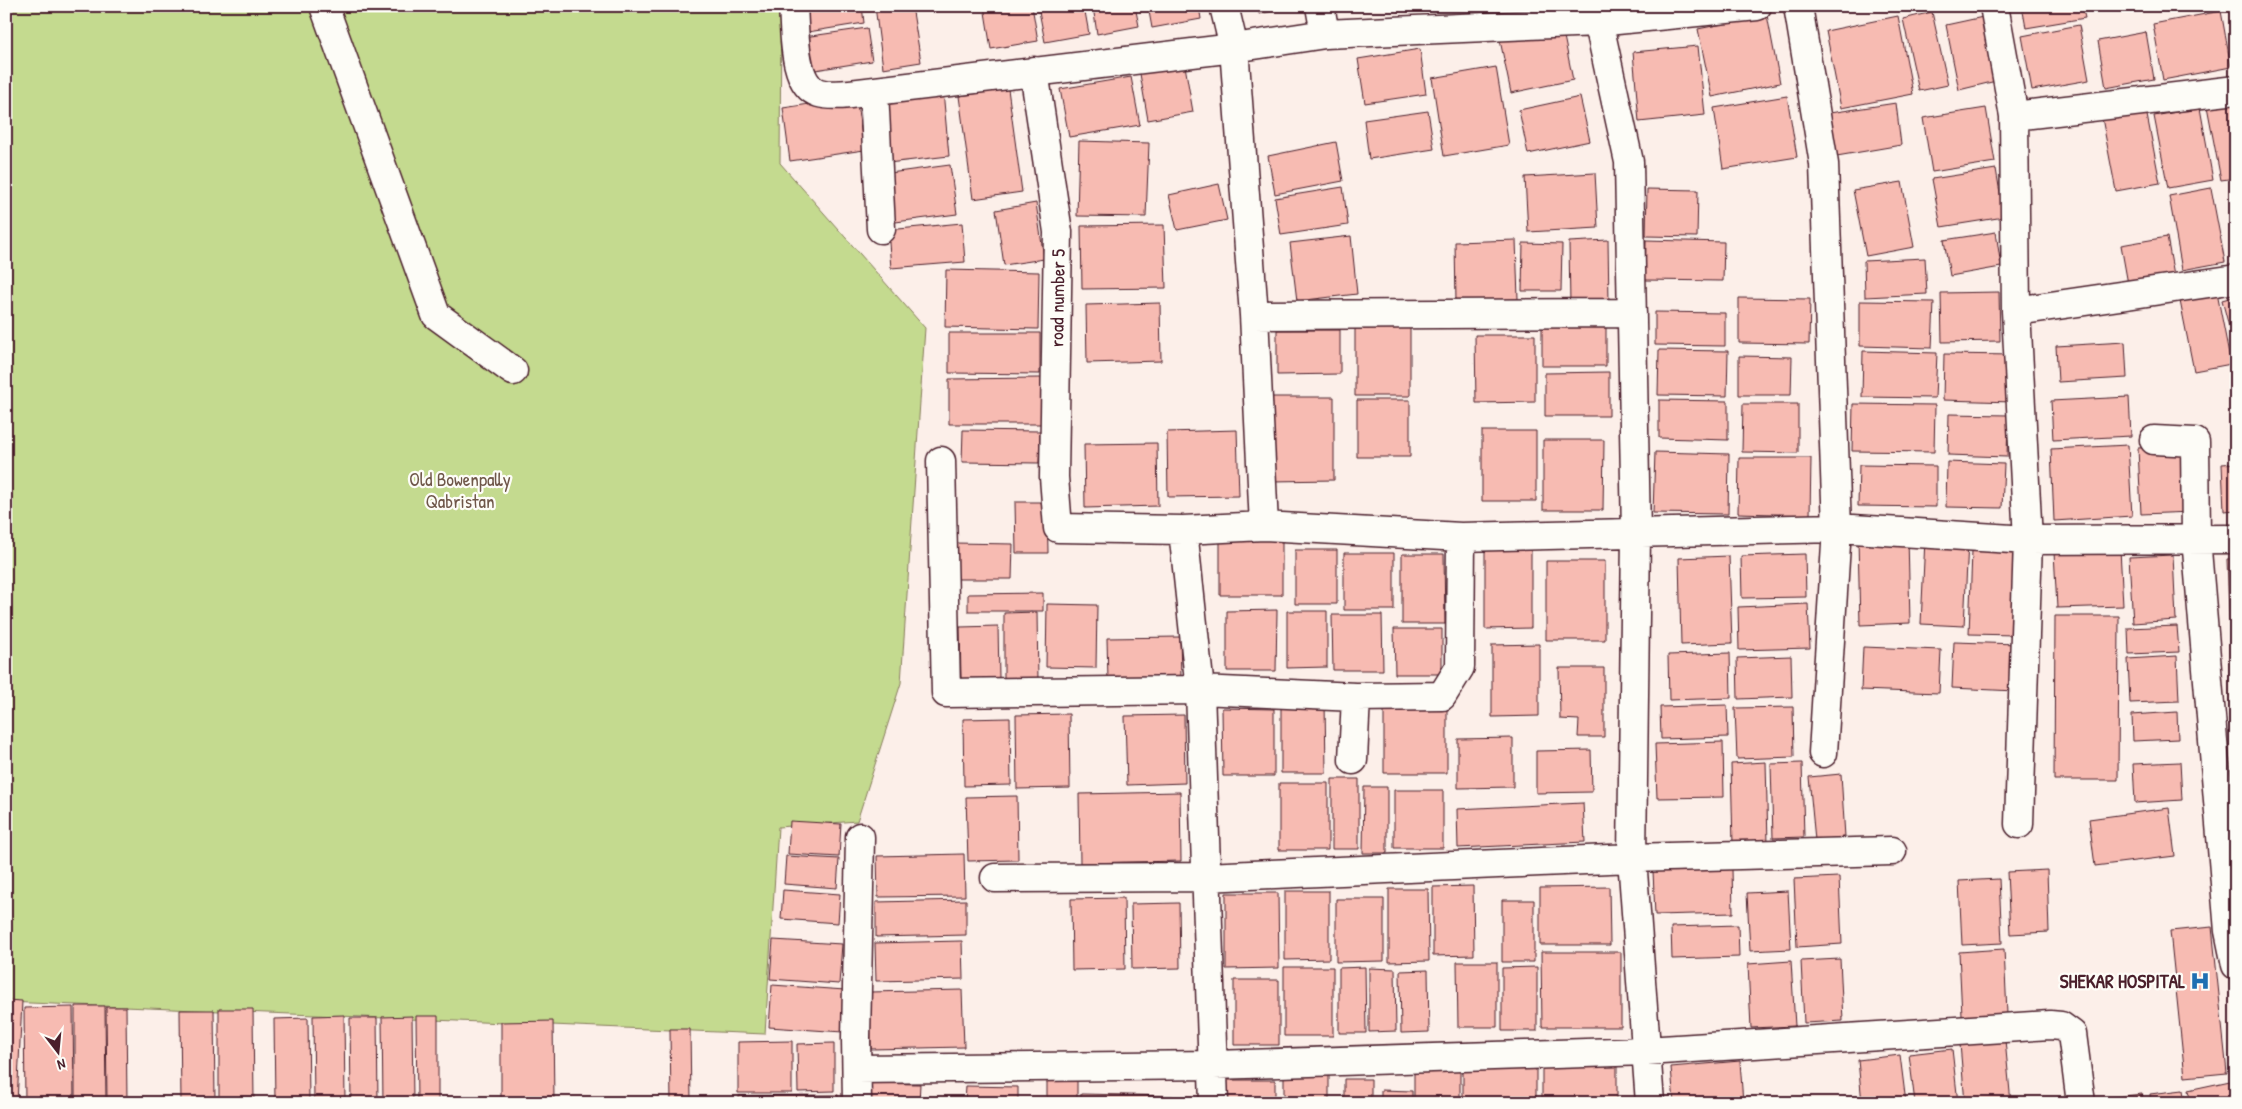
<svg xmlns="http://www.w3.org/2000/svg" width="2242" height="1109" font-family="'Patrick Hand',sans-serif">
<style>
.green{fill:#c4da8f;stroke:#877c5d}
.building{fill:#f7bbb2;stroke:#4a1f2b}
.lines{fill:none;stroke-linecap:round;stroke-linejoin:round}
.minor-casing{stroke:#4a1f2b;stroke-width:31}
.minor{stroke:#fdfcf7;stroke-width:28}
.labels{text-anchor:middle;stroke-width:4.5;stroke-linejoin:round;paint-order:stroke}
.street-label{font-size:19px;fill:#4a1f2b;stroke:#fdfcf7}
.park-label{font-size:19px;fill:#6f5749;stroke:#fdfcf7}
.poi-label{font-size:19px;font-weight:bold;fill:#4a1f2b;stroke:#fdfcf7;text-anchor:end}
</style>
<rect width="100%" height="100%" fill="#fcefe9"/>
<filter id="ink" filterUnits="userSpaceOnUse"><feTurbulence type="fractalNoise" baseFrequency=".02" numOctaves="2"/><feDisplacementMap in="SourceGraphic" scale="10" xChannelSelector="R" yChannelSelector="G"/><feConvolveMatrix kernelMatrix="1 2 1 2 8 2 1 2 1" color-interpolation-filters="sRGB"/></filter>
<g filter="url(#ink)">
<path class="green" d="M6,6H781L780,163L925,328L901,683L857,821L778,827L765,1034L6,1002Z"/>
<path class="building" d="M804,6H862L864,23L808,32Z
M875,6H912L921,62L883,68Z
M984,6H1032L1038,41L991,49Z
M1038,6H1084L1089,34L1045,42Z
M1093,6H1135L1139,26L1097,34Z
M1148,6H1199L1201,19L1152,28Z
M1257,6H1282V9L1259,14Z
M2022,6H2082L2085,18L2026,28Z
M2221,11L2231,67L2163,80L2153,24Z
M1932,12L1948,85L1919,91L1903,19Z
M1767,15L1780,83L1712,97L1698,29Z
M1898,16L1913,94L1841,108L1826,31Z
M1983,17L1996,81L1959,90L1946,25Z
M2079,25L2089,80L2032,90L2022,36Z
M1562,27L1573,80L1511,93L1500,40Z
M867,28L872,61L809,71L804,37Z
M2146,32L2154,79L2106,88L2098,41Z
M1698,46L1705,115L1639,122L1633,52Z
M1420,49L1426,94L1365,103L1358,59Z
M1184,60L1193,112L1148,120L1139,68Z
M1496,67L1509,145L1444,156L1432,78Z
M1131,77L1140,125L1069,137L1060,89Z
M1008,89L1022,192L973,199L959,96Z
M943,91L949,156L888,163L881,98Z
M1787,96L1797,157L1723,169L1714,108Z
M856,97L864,150L790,161L783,108Z
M1580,97L1590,141L1528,154L1519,110Z
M2236,100V178L2221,180L2207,106Z
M1896,103L1901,145L1831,157L1823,114Z
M1986,108L1995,162L1932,172L1923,118Z
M2200,108L2213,180L2168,188L2154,116Z
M2146,110L2160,183L2116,191L2102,118Z
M1428,111L1434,149L1369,159L1364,120Z
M1079,141L1149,143L1146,217L1077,216Z
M1336,142L1343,181L1275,194L1268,156Z
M950,165L957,214L888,223L882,174Z
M1996,169L2004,217L1941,227L1932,179Z
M1595,173L1598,228L1528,232L1525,177Z
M1902,182L1914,247L1866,256L1853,190Z
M1219,184L1227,220L1177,230L1169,195Z
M1343,187L1348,225L1281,235L1275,198Z
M2211,188L2225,262L2182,270L2169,196Z
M1647,189L1698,190L1697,237L1646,236Z
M1036,203L1044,259L1004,265L996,210Z
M962,223L965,262L891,268L888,230Z
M1164,225L1166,288L1082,289L1081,226Z
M1996,232L2001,267L1950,276L1944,240Z
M1351,236L1357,294L1297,301L1290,243Z
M2167,237L2174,276L2128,284L2121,245Z
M1516,240L1518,299L1456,302L1455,242Z
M1608,240L1609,304L1570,305L1569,242Z
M1646,240L1724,242L1723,281L1645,280Z
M1523,243L1562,244L1561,291H1522Z
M1925,258L1927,294L1865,297L1864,261Z
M946,270L1039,272L1038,329L945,327Z
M1999,292L2000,341L1942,342L1941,293Z
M2217,293L2231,364L2194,371L2180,301Z
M2236,296V349H2235L2222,300Z
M1739,298L1810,299L1809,344L1739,343Z
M1860,301L1934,302L1932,348L1860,346Z
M1160,303L1161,361L1087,363L1086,305Z
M1655,312L1725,313V346L1655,345Z
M1542,319H1606V366H1542Z
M1355,321H1410V396H1355Z
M1277,330H1340V374L1277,375Z
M949,333H1040V374L949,373Z
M1475,335H1535V402L1476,403Z
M2125,342L2127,378L2058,382L2056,346Z
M1659,350L1728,351L1727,396L1658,395Z
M1863,351L1937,353L1935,398L1862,397Z
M1944,354L2014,355L2013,402L1943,400Z
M1739,356L1792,357L1791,395H1739Z
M1609,372V416H1545V373Z
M1041,378V424H949V379Z
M1272,397H1334V480L1272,481Z
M2129,397L2131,436L2053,440L2051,401Z
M1357,400H1410V457H1357Z
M1659,400L1728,401V440L1659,438Z
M1743,404H1798V453L1742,452Z
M1853,404L1935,405L1934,452L1852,451Z
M1949,414L2008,415L2007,457L1948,455Z
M963,430L1040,431L1039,463L962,462Z
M1237,430L1239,496L1168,497L1167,432Z
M1482,431H1536V501H1482Z
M1543,440H1604L1603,510H1543Z
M1157,443L1158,506L1085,508L1084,444Z
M2128,445L2132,516L2054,521L2051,449Z
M2189,446L2192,512L2141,514L2138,448Z
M1655,452L1729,454L1728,514L1653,513Z
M1739,458H1811L1810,515L1738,513Z
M1947,462L2004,464L2002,508L1946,507Z
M2236,463V510L2224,511L2222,464Z
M1859,465L1936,466V507L1858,506Z
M1015,502H1047L1048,553H1016Z
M1220,537H1282V595H1220Z
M1908,537L1910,623L1860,625L1858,539Z
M1925,539L1968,541L1964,626L1921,624Z
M954,543L1013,544L1012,579H953Z
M1485,545H1531V628L1485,629Z
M2120,549L2123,606L2057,608L2054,552Z
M1295,550H1337V604H1295Z
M1972,551L2018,552L2015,635L1969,634Z
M1344,553H1394V610H1344Z
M1402,554H1444L1445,624H1402Z
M1805,554L1806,597L1742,598L1741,556Z
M2173,555L2176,620L2133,623L2129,557Z
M1729,556L1732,643L1681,645L1679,558Z
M2227,559H2236V667H2231Z
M1546,561H1605V640H1546Z
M1043,593V611H968V594Z
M1047,604L1097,605L1096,668L1046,667Z
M1808,604L1810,648L1739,650L1738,607Z
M1277,610L1276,671H1227V611Z
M1287,611H1327V667L1287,668Z
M1037,612L1038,682L1004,683V613Z
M1332,615H1382L1383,670H1333Z
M2055,616H2119L2118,780H2054Z
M998,626L999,678L961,679L960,627Z
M2177,626L2179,652L2129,654L2128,628Z
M1394,629H1442V674H1395Z
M1180,637L1181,679L1108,681L1107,638Z
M1954,642L2018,644L2015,691L1952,688Z
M1539,644V716L1492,717V645Z
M1863,647L1941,650L1939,693L1861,690Z
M1730,653L1731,698L1669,700L1668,655Z
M1791,656L1792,697L1738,699L1737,658Z
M2177,656L2179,701L2130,703L2128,659Z
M1559,668H1604V737H1578L1579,720L1560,719Z
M1325,702L1326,773H1281V703Z
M1727,705L1728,737L1661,739L1660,707Z
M1447,707V773H1384V708Z
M1793,707L1794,757L1737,759L1735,708Z
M1222,708L1274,709V776H1223Z
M2177,712L2178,739L2133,741L2132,715Z
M1069,714L1070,788L1017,789L1016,715Z
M1184,715L1185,783L1127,785L1125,716Z
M1010,718L1011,785L964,786L963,719Z
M1513,738V787L1458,788V739Z
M1723,742L1724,797L1657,798L1655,744Z
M1591,750L1592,792L1536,793V751Z
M1766,762L1768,844L1733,845L1731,764Z
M2180,762L2182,800L2135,803L2133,764Z
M1802,763L1804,837L1773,838L1771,764Z
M1841,774L1845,837L1815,840L1809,777Z
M1332,779H1359V849H1332Z
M1279,783H1328V850H1279Z
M1364,787H1387V853H1363Z
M1394,790H1443V848H1394Z
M1180,792L1181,861L1080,863L1079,794Z
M1017,796L1018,860L968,861L966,797Z
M1583,803L1585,842L1458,848L1457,809Z
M2169,808L2175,856L2095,866L2089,819Z
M790,821L841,824L839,857L788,854Z
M964,854L965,896L878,897L877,856Z
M786,856L839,859L837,888L784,884Z
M1732,869L1733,913L1655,915L1653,871Z
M2047,870L2049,932L2010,934L2007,872Z
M1839,877L1842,944L1797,947L1794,879Z
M1999,879L2002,943L1962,945L1959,881Z
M1473,886L1474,955L1433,956V887Z
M1609,887L1610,945H1540V888Z
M1389,889H1428L1429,961L1389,962Z
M783,890L840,894L838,923L781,919Z
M1285,891H1329V959L1285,960Z
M1788,891L1791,949L1750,951L1747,893Z
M1226,893H1278L1279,968L1226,969Z
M1124,898L1125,969L1072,970L1071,899Z
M1336,899H1384V961L1336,962Z
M966,900V935L876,937V902Z
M1502,900H1534V962H1502Z
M1179,903L1180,968L1132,969L1131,904Z
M1738,925L1739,957L1672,959L1671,927Z
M2212,927L2227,1073L2185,1077L2170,931Z
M773,940L842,944L839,984L770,979Z
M962,941L963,979L876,981L875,943Z
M2004,949L2007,1014L1962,1016L1959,952Z
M1541,952H1621V1027H1542Z
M1840,959L1843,1021L1804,1023L1801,961Z
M1791,961L1795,1026L1751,1028L1748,964Z
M1457,962H1497V1027H1458Z
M1284,967H1333V1036H1284Z
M1365,967L1366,1033H1339V968Z
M1537,967V1031H1502V968Z
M1369,968L1395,969L1396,1031L1369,1032Z
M1428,970L1429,1032L1401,1033L1400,971Z
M1234,980H1279V1045H1234Z
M772,985L845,990L843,1032L769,1027Z
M962,990L964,1047L871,1049L870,992Z
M6,1000L22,1001L17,1103H6Z
M75,1006H105L106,1103H75Z
M73,1007L74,1103H25L24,1008Z
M106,1007H126L127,1103H107Z
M219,1009H253L254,1103H219Z
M180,1010H214L215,1103H181Z
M344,1015L345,1103H314L313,1016Z
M412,1016L413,1103H383L382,1017Z
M416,1016H438V1103H417Z
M308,1018L309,1103H275L274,1019Z
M350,1018H377L378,1103H351Z
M553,1021L554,1103H501V1022Z
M670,1029H690L691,1103H671Z
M2005,1040L2011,1103H1965L1960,1044Z
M792,1041V1093H738V1042Z
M834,1043V1091L798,1092L797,1044Z
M1952,1049L1958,1103H1915L1909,1054Z
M1900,1055L1906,1103H1862L1858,1060Z
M1542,1056H1617V1103H1542Z
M1740,1061L1743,1103H1674L1671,1067Z
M1536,1063V1103H1463V1064Z
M1329,1066V1103H1284V1067Z
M1414,1069H1460V1103H1414Z
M1047,1077L1077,1078V1103H1047Z
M1344,1079H1371V1103H1344Z
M1223,1080H1275V1103H1223Z
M2230,1081L2235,1103H2191L2188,1090Z
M863,1083L920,1084L919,1103H863Z
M966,1086L1018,1087V1103H965Z
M1381,1090L1412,1091V1103H1381Z
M2183,1090L2185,1103H2151L2150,1094Z
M1081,1094L1173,1096V1103H1081Z
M2142,1094L2143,1103H2091L2090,1100Z
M838,1095V1103H739V1096Z"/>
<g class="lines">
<defs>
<path id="minor" d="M324,6L436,315L513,371
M793,6C795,29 792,85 819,93C829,96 840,95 850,94L1234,48L1325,34L1597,22L1757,6
M1224,6L1234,48L1254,315L1264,526
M1320,6L1325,34
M1595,6L1629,162L1636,534L1632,858L1650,1103
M1798,6L1824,164L1837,528L1823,753
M1994,6L2014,116L2016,311L2028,540L2019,824
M1034,71L1058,232L1054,477L1058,528L1183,530L1264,526L1461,537L1837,528L2028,540L2236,539
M874,91L881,229
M2014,116L2236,90
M2016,311L2236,279
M1254,315L1632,313
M2154,440L2195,442L2196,538L2229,931L2236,965
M941,461L946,693L1200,690L1356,697L1442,696L1460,667L1461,537
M1183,530L1200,690L1214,1103
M1353,760L1356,697
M995,878L1205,877L1632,858L1892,851
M857,1069L1214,1065L1646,1051L2050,1025L2061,1026L2072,1034L2081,1103
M857,1103L856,1038L860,837"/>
</defs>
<use href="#minor" class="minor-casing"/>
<use href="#minor" class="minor"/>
</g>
</g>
<defs>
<symbol id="hospital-bare" viewBox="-9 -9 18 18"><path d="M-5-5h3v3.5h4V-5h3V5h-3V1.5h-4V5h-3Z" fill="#1f6fb2" stroke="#fdfcf7" stroke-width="2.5" paint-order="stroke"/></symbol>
</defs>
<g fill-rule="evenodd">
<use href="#hospital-bare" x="2186" y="967" width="28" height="28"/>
</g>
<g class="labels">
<g class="street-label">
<text transform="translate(1057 298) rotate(-89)" y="7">road number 5</text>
</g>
<g class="park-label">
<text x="460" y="486">Old Bowenpally<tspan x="460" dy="22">Qabristan</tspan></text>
</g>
<g class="poi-label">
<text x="2185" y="988">SHEKAR HOSPITAL</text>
</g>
</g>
<rect width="2242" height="1109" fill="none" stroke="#fdfcf7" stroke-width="25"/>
<rect x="12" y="12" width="2217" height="1084" fill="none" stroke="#4a1f2b" stroke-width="2" filter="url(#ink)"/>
<g transform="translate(58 1052) rotate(164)" stroke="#fdfcf7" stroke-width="4" paint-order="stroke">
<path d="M0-4L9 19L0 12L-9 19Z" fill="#4a1f2b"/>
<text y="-8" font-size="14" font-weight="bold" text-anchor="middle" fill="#4a1f2b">N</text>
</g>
</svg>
